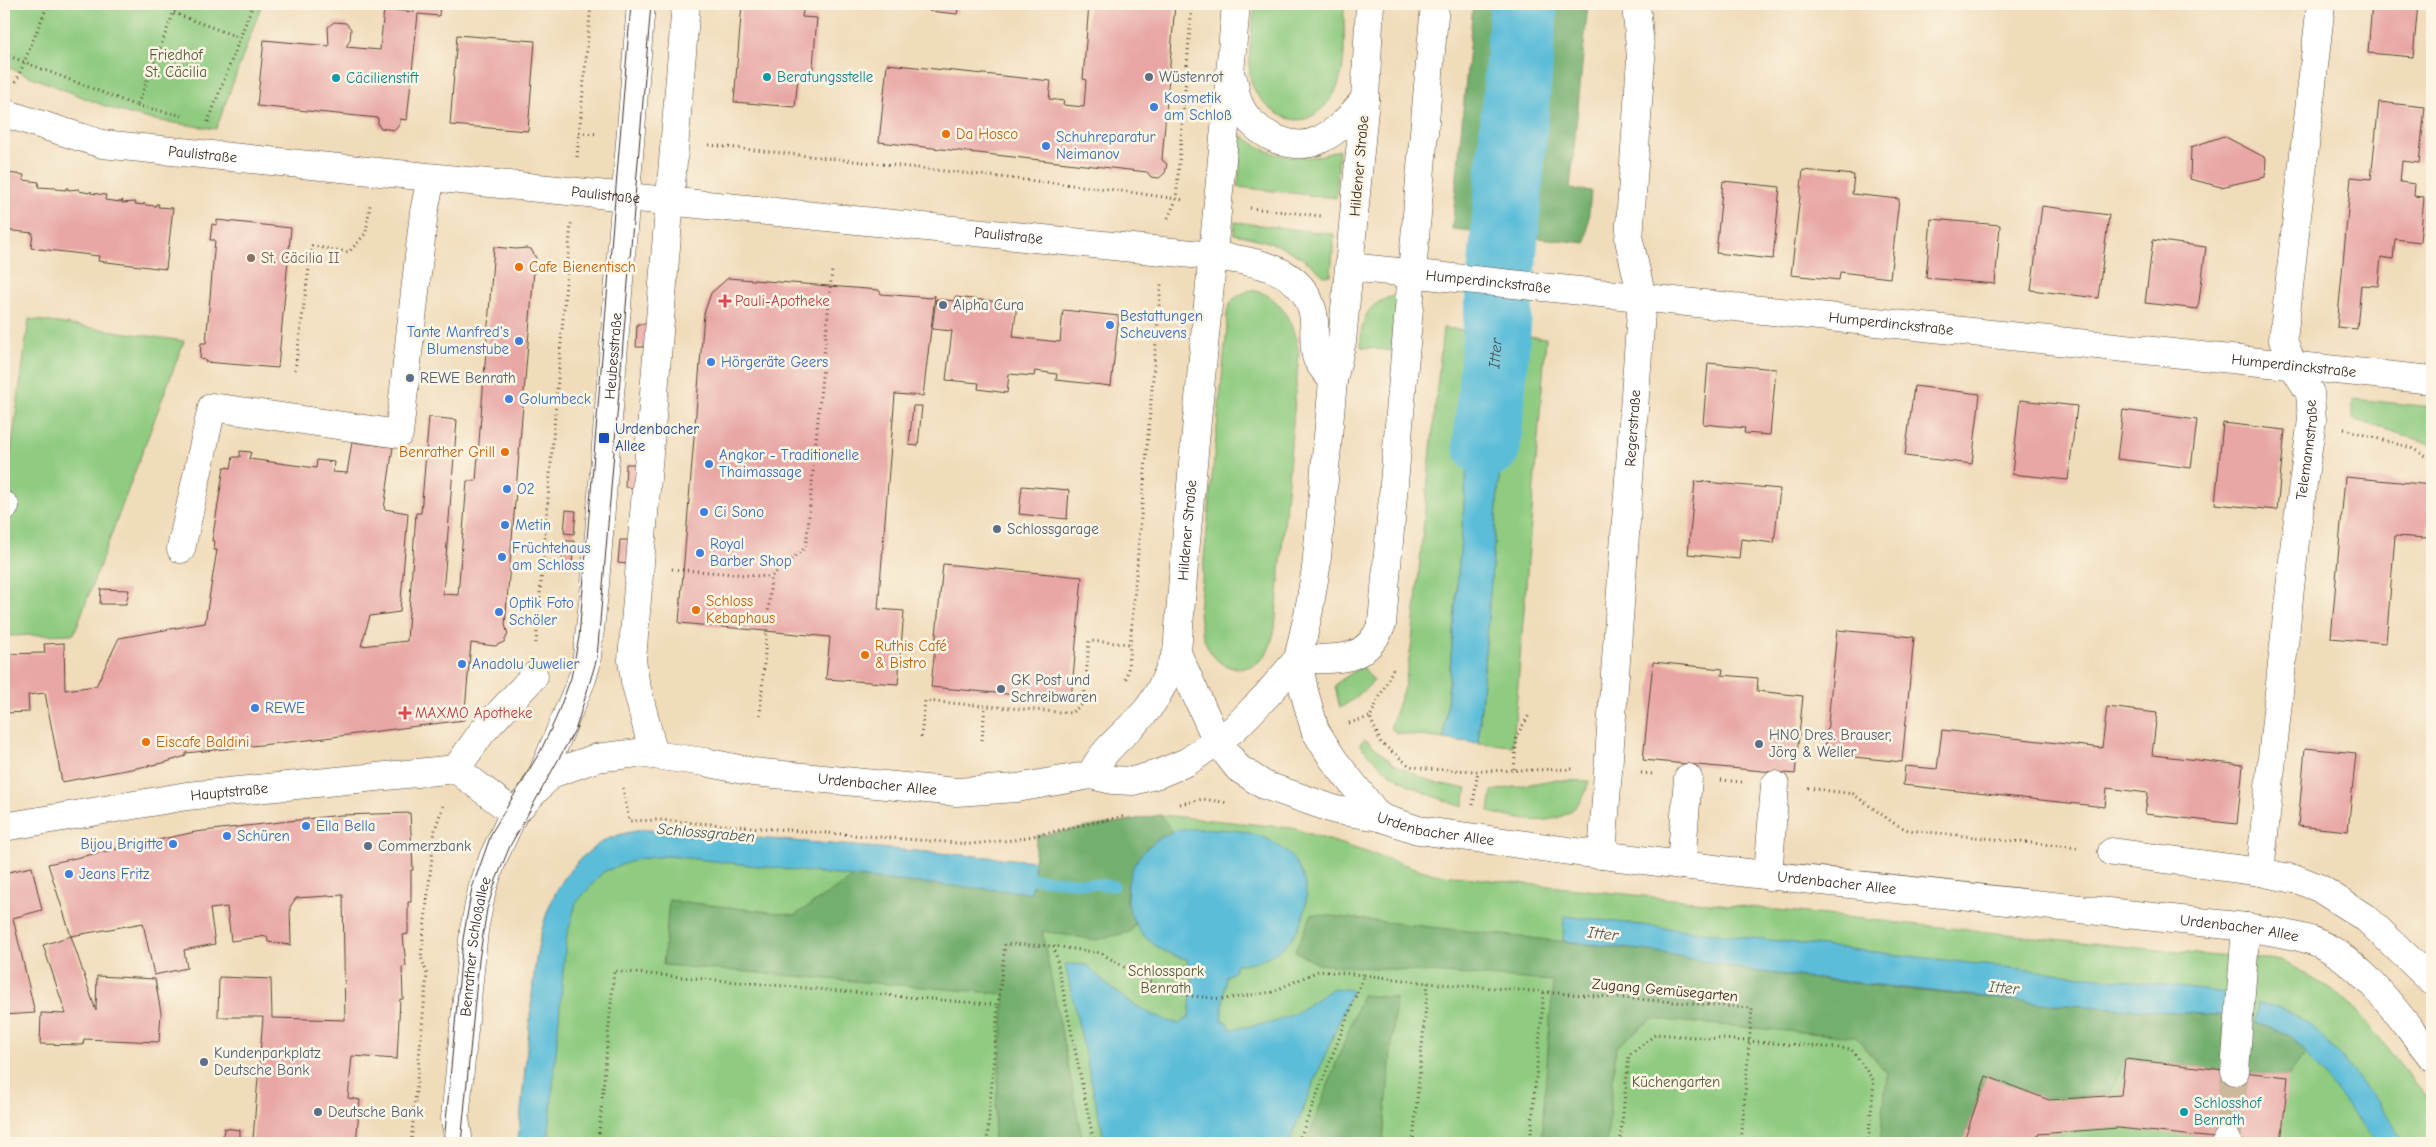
<svg xmlns="http://www.w3.org/2000/svg" width="2436" height="1147" font-family="'Comic Neue',sans-serif">
<style>
.green{fill:#8fcb80;stroke:#657a4f}
.forest{fill:#73af6e;stroke:#576c46}
.water{fill:#5bbdd9;stroke:#4b747c}
.lines{fill:none;stroke-linecap:round;stroke-linejoin:round}
.stream{stroke:#5bbdd9;stroke-width:11}
.river{stroke:#5bbdd9;stroke-width:68}
.building{fill:#e8a7a5}
.minor-tunnel{stroke:#ccb89b;stroke-width:28;stroke-dasharray:28 14;stroke-linecap:butt}
.minor-casing{stroke:#564535;stroke-width:29}
.major-casing{stroke:#564535;stroke-width:29}
.path{stroke:#564535;stroke-width:3;stroke-dasharray:1 4;stroke-linecap:butt}
.minor{stroke:#fff;stroke-width:28}
.major{stroke:#fff;stroke-width:28}
.tram{stroke:#3b2a1e;stroke-width:1}
.culture-dot{fill:#0f9aa8;stroke:#fcf5e5;stroke-width:2}
.service-dot{fill:#5c6f8a;stroke:#fcf5e5;stroke-width:2}
.shop-dot{fill:#3f7fe0;stroke:#fcf5e5;stroke-width:2}
.food-dot{fill:#e8710a;stroke:#fcf5e5;stroke-width:2}
.education-dot{fill:#8d6e63;stroke:#fcf5e5;stroke-width:2}
.health-dot{fill:#e0444e;stroke:#fcf5e5;stroke-width:2}
.transit-dot{fill:#1a4fb4;stroke:#fcf5e5;stroke-width:2}
.labels{text-anchor:middle;stroke-width:5;stroke-linejoin:round;paint-order:stroke}
.park-label{font-size:15px;fill:#545a3b;stroke:#fcf5e5}
.culture-label{font-size:15px;fill:#0d838f;stroke:#fcf5e5;text-anchor:start}
.service-label{font-size:15px;fill:#4e5e75;stroke:#fcf5e5;text-anchor:start}
.shop-label{font-size:15px;fill:#366cbe;stroke:#fcf5e5;text-anchor:start}
.food-label{font-size:15px;fill:#c56008;stroke:#fcf5e5;text-anchor:start}
.street-label{font-size:15px;fill:#3b2a1e;stroke:#fcf5e5}
.education-label{font-size:15px;fill:#785e54;stroke:#fcf5e5;text-anchor:start}
.health-label{font-size:15px;fill:#be3a42;stroke:#fcf5e5;text-anchor:start}
.transit-label{font-size:15px;fill:#164399;stroke:#fcf5e5;text-anchor:start}
.water-label{font-size:16px;font-style:italic;fill:#455656;stroke:#fcf5e5}
</style>
<rect width="100%" height="100%" fill="#fcf5e5"/>
<filter id="ink" filterUnits="userSpaceOnUse"><feTurbulence type="fractalNoise" baseFrequency=".02" numOctaves="2"/><feDisplacementMap in="SourceGraphic" scale="10" xChannelSelector="R" yChannelSelector="G"/><feConvolveMatrix kernelMatrix="1 2 1 2 8 2 1 2 1" color-interpolation-filters="sRGB"/></filter>
<filter id="wash" filterUnits="userSpaceOnUse"><feTurbulence type="fractalNoise" baseFrequency=".0096" numOctaves="4" result="noise"/><feDisplacementMap in="SourceGraphic" scale="20" xChannelSelector="R" yChannelSelector="G"/><feGaussianBlur stdDeviation="1.12" result="paint"/><feColorMatrix in="noise" values="0 0 0 0 0 0 0 0 0 0 0 0 0 0 0 0 0 1.4 0 .05"/><feComposite in="paint" operator="in"/></filter>
<g filter="url(#wash)">
<rect width="100%" height="100%" fill="#f0dcba"/>
<path class="green" d="M4,4H262L216,129L153,120L115,110L4,66Z
M1255,4H1344C1343,33 1349,72 1332,97C1326,106 1315,116 1305,119C1282,125 1252,98 1250,76C1247,53 1253,27 1255,4Z
M1242,135C1270,159 1305,163 1339,150L1336,198L1238,187Z
M1235,222L1334,234L1331,275L1324,276C1296,249 1271,241 1234,234Z
M1251,290C1283,294 1294,327 1299,354L1275,628C1273,636 1271,647 1266,654C1262,661 1252,667 1243,668C1211,671 1200,637 1199,610L1227,327C1225,304 1230,298 1251,290Z
M1395,296L1398,305L1393,351L1361,347C1360,320 1367,302 1395,296Z
M29,319L184,341L74,634L4,636V503Z
M1443,328L1546,338L1513,746L1478,743L1509,354L1477,351L1444,739L1397,733L1390,728L1405,684L1412,641Z
M2353,399L2432,407V444L2353,419Z
M1362,666L1374,681L1354,699L1340,708L1335,687L1337,683Z
M1365,739L1394,764L1432,782L1467,789L1463,807C1417,791 1392,781 1359,744Z
M1552,780L1589,781C1587,786 1586,794 1582,799C1561,831 1520,820 1489,812L1492,791Z
M1161,815L1292,828L1434,874L2216,956L2281,960L2322,984L2352,1005L2432,1103V1143H518C522,1101 526,1060 530,1018C536,952 539,885 599,844C612,835 631,832 647,829L1034,861L1037,836Z"/>
<path class="forest" d="M1473,4H1588L1570,189L1591,191L1586,243L1452,229Z
M1161,815L1172,832L1147,847L1127,886V901L1135,924L1130,932L1096,940L1042,931L1083,1143H993L1005,994L663,965L669,900L795,915L854,877L1031,893L1037,836Z
M1312,914L1658,952L1751,971L1911,990L2040,1003L2231,1016L2291,1035L2305,1053L2288,1077L2125,1059L2109,1096L2041,1097L1986,1076L1963,1143H1880L1887,1073L1856,1037L1652,1019L1616,1047L1607,1143H1541L1553,981L1318,964L1295,951Z
M1362,995L1396,998L1383,1143H1306Z"/>
<path class="water" d="M1504,4H1550L1527,237L1484,233Z
M1477,351L1509,354L1478,743L1444,739Z
M647,829L1035,861L1031,893L854,877L669,856L637,859L603,872L576,903L566,939L548,1143H518C522,1101 526,1060 530,1018C536,952 539,885 599,844C612,835 631,832 647,829Z
M1181,829C1208,829 1245,827 1269,840C1334,873 1308,963 1236,964L1234,972L1226,976L1221,1020L1227,1023L1231,1029L1271,1023L1294,1014L1334,988L1352,990L1289,1143H1105L1065,964L1087,965C1114,993 1141,1014 1179,1024L1189,1017L1193,973L1188,968L1187,959C1111,943 1106,851 1181,829Z
M1564,916L2228,993L2231,1016L2040,1003L1751,971L1658,952L1563,941Z
M2258,1003C2268,1005 2277,1006 2287,1011C2331,1033 2377,1104 2407,1143H2377L2291,1035L2255,1023Z"/>
<g class="lines">
<path class="stream" d="M1018,877L1114,886"/>
<path class="river" id="s1" d="M1487,444L1524,4"/>
</g>
<g id="blocks">
<path class="building" d="M415,4H440L439,16L418,14L407,120L400,119L399,125L395,130L380,128L378,124V118L257,106L264,40L329,46L328,27L334,22L346,23L351,29L350,40L346,47L380,50L384,9L414,12Z
M742,4H804L802,17L817,18L812,78L798,76L795,107L734,102Z
M929,4H959L957,14L929,11Z
M1089,4H1175L1162,160L1167,164L1165,173L1159,178L1151,177L1147,172L879,142L887,64L1051,81L1049,99L1064,101L1063,105L1084,107L1086,80L1083,79Z
M2372,4H2418L2413,57L2368,53Z
M457,35L535,41L528,131L450,125Z
M2379,102L2425,107L2419,163L2402,161L2400,182L2415,184L2414,196L2424,197L2420,242L2395,239L2393,259L2381,257L2378,286L2361,285L2357,329L2337,327L2351,177L2371,179Z
M2224,136L2266,158L2265,177L2221,187L2190,179L2191,147Z
M4,170L8,171L7,173L24,175L23,180L39,182L38,187L54,188L56,187V189L66,190V188H68V190L79,189V191L89,193L91,191V193L106,195L105,200L120,202L123,200L122,203L135,202V204L144,205V203L146,205L156,206V204H159L158,207L173,208L166,269L98,261L99,256L31,248L33,233L4,230Z
M1803,170L1854,175L1852,194L1899,199L1890,278L1840,272L1839,280L1791,275Z
M1723,181L1780,187L1773,259L1716,253Z
M2042,206L2109,215L2098,298L2031,290Z
M1931,219L2000,225L1995,284L1926,278Z
M217,220L291,228L278,368L205,362V360L200,359L201,343H206L215,240H210L212,224L217,225Z
M2153,240L2206,247L2198,309L2145,303Z
M494,247L516,249L527,248L531,249L537,260L534,270L505,625L508,634L504,642L495,646L471,643L464,720L317,739L186,753V756L163,763L62,782L45,693L28,695L29,712L4,713V654L45,653L44,644L64,643L65,690L96,686L119,638L205,623L217,550H214L215,541H212L224,467L231,468L233,457H240V451L251,452L249,459L316,468L317,460L334,462L333,472L347,473L352,442L393,447L384,509L408,513L400,612L370,616L361,646L407,641L416,513H421L429,417L457,420L443,594L458,595L467,481H476Z
M728,278L879,290L881,294L932,298L935,295L923,396L895,394L878,609L904,611L898,684L826,679L830,637L679,623L704,314L711,293Z
M955,297L1017,304L1013,337L1060,342L1063,310L1119,316L1111,386L1056,380L1057,374L1035,371L1034,376L1009,374L1007,393L978,389L979,383L946,380L952,331L932,329L936,299L955,301Z
M637,324H648L646,347H636Z
M1708,363L1776,369L1770,435L1744,433L1745,428L1703,424Z
M1914,386L1980,394L1972,464L1905,456Z
M2020,400L2077,406L2068,480L2012,474Z
M913,406H922L918,446L909,445Z
M2123,410L2197,420L2191,468L2117,459Z
M2223,423L2285,430L2277,510L2215,504Z
M626,464H636L635,488L625,487Z
M2345,477L2432,485L2427,538L2395,536L2386,643L2331,638Z
M1695,481L1780,489L1774,543L1741,539L1739,559L1688,554Z
M1022,486L1069,490L1067,519L1019,514Z
M566,510L576,511L574,534L564,533Z
M620,540H630L628,564L618,563Z
M564,541H574L572,565L562,564Z
M943,564L1082,577L1071,700L931,687Z
M101,589L129,590L126,604H100Z
M1837,630L1914,637L1902,762L1825,754Z
M1653,662L1723,669L1722,675L1758,678L1757,691L1803,696L1795,774L1643,760Z
M2107,707L2157,713L2152,755L2243,765L2237,824L2145,814L2148,793L2107,788L2105,807L1903,785L1905,766L1937,769L1942,730L2102,748Z
M2305,748L2356,753L2348,831L2298,826Z
M410,813L413,870H411V902H408V934L403,935L406,966L402,967L403,999H400L397,1059L352,1056L348,1098L360,1100L356,1143H222L224,1128L240,1130V1138L253,1139L263,1017H218L219,977L271,979L272,1018L345,1020L343,895L296,898L290,907L291,945L268,942L267,936L231,941L227,907L210,909L215,944L184,950L187,968L154,975L143,923L71,936L48,864L195,832L341,815Z
M32,867L42,910L13,918L35,1013L4,1015V873Z
M71,936L96,1011L97,976L155,979L161,1013L159,1042L84,1039L83,1045L40,1044L41,1013L66,1014L43,945Z
M2125,1059L2288,1077L2281,1143H2244V1141L2118,1128L2038,1134L2035,1143H1963L1986,1076L2049,1100L2121,1095Z"/>
</g>
</g>
<g filter="url(#ink)">
<use href="#blocks" fill-opacity="0" stroke="#564535" stroke-width="1"/>
<g class="lines">
<path class="minor-tunnel" d="M2227,1140L2235,1071"/>
<defs>
<g id="minor">
<path id="s2" d="M4,113L102,144L1212,256"/>
<path id="s3" d="M1350,267L2432,380"/>
<path d="M4,506H5"/>
<path d="M181,549L212,407L399,434L424,212L431,178"/>
<path d="M1298,659C1336,658 1365,665 1382,624L1435,4"/>
<path d="M654,755L635,681L632,660L686,4"/>
<path d="M456,769L482,732L534,676"/>
<path id="s4" d="M536,789L582,679L586,665L595,584L641,4"/>
<path id="s5" d="M4,827L187,796L456,769L514,813"/>
<path d="M2112,852L2260,872L2299,880L2319,888L2367,919L2432,981"/>
<path id="s6" d="M1602,855L1642,298L1629,240L1641,58L1636,4"/>
<path d="M1681,865L1688,778"/>
<path id="s7" d="M2260,872L2295,541L2312,420L2310,393L2292,364L2283,340L2321,4"/>
<path d="M1768,876L1775,785"/>
<path d="M2235,1071L2246,927"/>
<path d="M2227,1143V1140"/>
</g>
<g id="major">
<path d="M1370,4L1365,99L1342,341L1333,381L1316,568L1309,610L1298,659L1304,691L1315,730L1333,759L1379,817"/>
<path d="M1234,82C1235,89 1236,98 1239,104C1250,131 1291,154 1319,140C1339,131 1352,115 1365,99"/>
<path d="M1212,256C1251,261 1303,266 1313,313C1316,327 1312,346 1317,359C1321,367 1328,374 1333,381"/>
<path id="s8" d="M1177,653L1217,741L1238,768L1264,785L1336,810L1379,817L1418,830L1569,851L1747,873L2246,927C2268,931 2292,934 2313,941C2361,958 2401,1019 2432,1057"/>
<path id="s9" d="M1091,775C1104,747 1126,734 1146,711C1160,694 1168,673 1177,653C1193,436 1218,220 1236,4"/>
<path id="s10" d="M459,1143L455,1119L474,930L482,890L493,858L514,813L551,774L596,758L638,753L705,762L753,772L956,792L1017,788L1091,775L1113,780L1133,781L1158,774L1187,762L1234,729L1267,695L1298,659"/>
</g>
</defs>
<use href="#minor" class="minor-casing"/>
<use href="#major" class="major-casing"/>
<path class="path" d="M174,13L240,38
M4,54L137,106L177,4
M16,82L48,4
M137,106L185,116
M208,122L253,4
M579,133L598,134
M709,145L1108,189L1184,200
M577,157L591,4
M1250,208L1321,216
M1168,218L1176,200L1192,4
M295,370L312,246L349,252L366,233L370,205
M2344,429L2411,448L2432,459
M672,569L771,577
M536,643L571,223
M1393,669L1370,717L1381,743L1410,766L1426,769L1478,771L1575,769
M1126,679L1128,669L1161,284
M760,715L771,577L806,547L832,270
M1349,723L1370,717
M921,737L925,701L1071,713L1084,703L1089,641L1130,644
M982,740L985,706
M1514,769L1517,735L1529,715
M1641,773L1655,774
M1721,780L1742,782
M623,788L629,821L659,820L970,844L1014,840L1125,816
M1808,788L1853,794L1895,824L1908,830L2079,848
M1180,804L1203,799L1228,803
M1473,805L1478,771
M1364,975L1428,983L1752,1008L1741,1143
M998,1005L1005,944L1054,946
M411,1143L427,974L421,957L435,829L444,803
M598,1143L614,971L998,1005L987,1143
M1094,1143L1054,946L1101,953L1145,980L1191,996L1224,999L1272,992L1318,971L1364,975L1298,1143
M1413,1143L1428,983
M1530,1143L1544,991
M1620,1143L1629,1055L1656,1034L1851,1049L1874,1081L1868,1143"/>
<use href="#minor" class="minor"/>
<use href="#major" class="major"/>
<path class="tram" d="M444,1143L463,939L472,888L492,832L541,750L556,718L571,678L579,637L631,4
M461,1143L479,960L487,909L496,880L510,846L576,728L597,658L651,4"/>
</g>
</g>
<g class="culture-dot">
<circle cx="767" cy="77" r="5"/>
<circle cx="336" cy="78" r="5"/>
<circle cx="2184" cy="1112" r="5"/>
</g>
<g class="service-dot">
<circle cx="1149" cy="77" r="5"/>
<circle cx="943" cy="305" r="5"/>
<circle cx="410" cy="378" r="5"/>
<circle cx="997" cy="529" r="5"/>
<circle cx="1001" cy="689" r="5"/>
<circle cx="1759" cy="744" r="5"/>
<circle cx="368" cy="846" r="5"/>
<circle cx="204" cy="1062" r="5"/>
<circle cx="318" cy="1112" r="5"/>
</g>
<g class="shop-dot">
<circle cx="1154" cy="107" r="5"/>
<circle cx="1046" cy="146" r="5"/>
<circle cx="1110" cy="325" r="5"/>
<circle cx="519" cy="341" r="5"/>
<circle cx="711" cy="362" r="5"/>
<circle cx="509" cy="399" r="5"/>
<circle cx="709" cy="464" r="5"/>
<circle cx="507" cy="489" r="5"/>
<circle cx="704" cy="512" r="5"/>
<circle cx="505" cy="525" r="5"/>
<circle cx="700" cy="553" r="5"/>
<circle cx="502" cy="557" r="5"/>
<circle cx="499" cy="612" r="5"/>
<circle cx="462" cy="664" r="5"/>
<circle cx="255" cy="708" r="5"/>
<circle cx="306" cy="826" r="5"/>
<circle cx="227" cy="836" r="5"/>
<circle cx="173" cy="844" r="5"/>
<circle cx="69" cy="874" r="5"/>
</g>
<g class="food-dot">
<circle cx="946" cy="134" r="5"/>
<circle cx="519" cy="267" r="5"/>
<circle cx="505" cy="452" r="5"/>
<circle cx="696" cy="610" r="5"/>
<circle cx="865" cy="655" r="5"/>
<circle cx="146" cy="742" r="5"/>
</g>
<circle class="education-dot" cx="251" cy="258" r="5"/>
<g class="health-dot">
<path d="M722.5 293.5h5v5h5v5h-5v5h-5v-5h-5v-5h5z"/>
<path d="M402.5 705.5h5v5h5v5h-5v5h-5v-5h-5v-5h5z"/>
</g>
<rect class="transit-dot" x="598" y="432" width="12" height="12" rx="2.5"/>
<g class="labels">
<g class="park-label">
<text x="176" y="60">Friedhof<tspan x="176" dy="17">St. Cäcilia</tspan></text>
<text x="1166" y="976">Schlosspark<tspan x="1166" dy="17">Benrath</tspan></text>
<text x="1676" y="1087">Küchengarten</text>
</g>
<g class="culture-label">
<text x="777" y="82">Beratungsstelle</text>
<text x="346" y="83">Cäcilienstift</text>
<text x="2194" y="1108">Schlosshof<tspan x="2194" dy="17">Benrath</tspan></text>
</g>
<g class="service-label">
<text x="1159" y="82">Wüstenrot</text>
<text x="953" y="310">Alpha Cura</text>
<text x="420" y="383">REWE Benrath</text>
<text x="1007" y="534">Schlossgarage</text>
<text x="1011" y="685">GK Post und<tspan x="1011" dy="17">Schreibwaren</tspan></text>
<text x="1769" y="740">HNO Dres. Brauser,<tspan x="1769" dy="17">Jörg &amp; Weller</tspan></text>
<text x="378" y="851">Commerzbank</text>
<text x="214" y="1058">Kundenparkplatz<tspan x="214" dy="17">Deutsche Bank</tspan></text>
<text x="328" y="1117">Deutsche Bank</text>
</g>
<g class="shop-label">
<text x="1164" y="103">Kosmetik<tspan x="1164" dy="17">am Schloß</tspan></text>
<text x="1056" y="142">Schuhreparatur<tspan x="1056" dy="17">Neimanov</tspan></text>
<text x="1120" y="321">Bestattungen<tspan x="1120" dy="17">Scheuvens</tspan></text>
<text x="509" y="337" text-anchor="end">Tante Manfred's<tspan x="509" dy="17">Blumenstube</tspan></text>
<text x="721" y="367">Hörgeräte Geers</text>
<text x="519" y="404">Golumbeck</text>
<text x="719" y="460">Angkor - Traditionelle<tspan x="719" dy="17">Thaimassage</tspan></text>
<text x="517" y="494">O2</text>
<text x="714" y="517">Ci Sono</text>
<text x="515" y="530">Metin</text>
<text x="710" y="549">Royal<tspan x="710" dy="17">Barber Shop</tspan></text>
<text x="512" y="553">Früchtehaus<tspan x="512" dy="17">am Schloss</tspan></text>
<text x="509" y="608">Optik Foto<tspan x="509" dy="17">Schöler</tspan></text>
<text x="472" y="669">Anadolu Juwelier</text>
<text x="265" y="713">REWE</text>
<text x="316" y="831">Ella Bella</text>
<text x="237" y="841">Schüren</text>
<text x="163" y="849" text-anchor="end">Bijou Brigitte</text>
<text x="79" y="879">Jeans Fritz</text>
</g>
<g class="food-label">
<text x="956" y="139">Da Hosco</text>
<text x="529" y="272">Cafe Bienentisch</text>
<text x="495" y="457" text-anchor="end">Benrather Grill</text>
<text x="706" y="606">Schloss<tspan x="706" dy="17">Kebaphaus</tspan></text>
<text x="875" y="651">Ruthis Café<tspan x="875" dy="17">&amp; Bistro</tspan></text>
<text x="156" y="747">Eiscafe Baldini</text>
</g>
<g class="street-label">
<text dy="5" stroke="none"><textPath href="#s2" startOffset="204">Paulistraße</textPath></text>
<text transform="translate(1359 166) rotate(-85)" y="5">Hildener Straße</text>
<text dy="5" stroke="none"><textPath href="#s2" startOffset="609">Paulistraße</textPath></text>
<text dy="5" stroke="none"><textPath href="#s2" startOffset="1014">Paulistraße</textPath></text>
<text dy="5" stroke="none"><textPath href="#s3" startOffset="139">Humperdinckstraße</textPath></text>
<text dy="5" stroke="none"><textPath href="#s3" startOffset="544">Humperdinckstraße</textPath></text>
<text dy="5" stroke="none"><textPath href="#s4" startOffset="444">Heubesstraße</textPath></text>
<text dy="5" stroke="none"><textPath href="#s3" startOffset="949">Humperdinckstraße</textPath></text>
<text dy="5" stroke="none"><textPath href="#s6" startOffset="428">Regerstraße</textPath></text>
<text dy="5" stroke="none"><textPath href="#s7" startOffset="425">Telemannstraße</textPath></text>
<text dy="5" stroke="none"><textPath href="#s9" startOffset="274">Hildener Straße</textPath></text>
<text dy="5" stroke="none"><textPath href="#s10" startOffset="724">Urdenbacher Allee</textPath></text>
<text dy="5" stroke="none"><textPath href="#s5" startOffset="228">Hauptstraße</textPath></text>
<text dy="5" stroke="none"><textPath href="#s8" startOffset="340">Urdenbacher Allee</textPath></text>
<text dy="5" stroke="none"><textPath href="#s8" startOffset="745">Urdenbacher Allee</textPath></text>
<text dy="5" stroke="none"><textPath href="#s8" startOffset="1150">Urdenbacher Allee</textPath></text>
<text dy="5" stroke="none"><textPath href="#s10" startOffset="198">Benrather Schloßallee</textPath></text>
<text transform="translate(1665 990) rotate(5)" y="5">Zugang Gemüsegarten</text>
</g>
<g class="education-label">
<text x="261" y="263">St. Cäcilia II</text>
</g>
<g class="health-label">
<text x="735" y="306">Pauli-Apotheke</text>
<text x="415" y="718">MAXMO Apotheke</text>
</g>
<g class="transit-label">
<text x="615" y="434">Urdenbacher<tspan x="615" dy="17">Allee</tspan></text>
</g>
<g class="water-label">
<text dy="6" stroke="none"><textPath href="#s1" startOffset="91">Itter</textPath></text>
<text transform="translate(706 832) rotate(5)" y="6">Schlossgraben</text>
<text transform="translate(1603 933) rotate(6)" y="6">Itter</text>
<text transform="translate(2004 987) rotate(5)" y="6">Itter</text>
</g>
</g>
<rect width="2436" height="1147" fill="none" stroke="#fcf5e5" stroke-width="20"/>
</svg>
